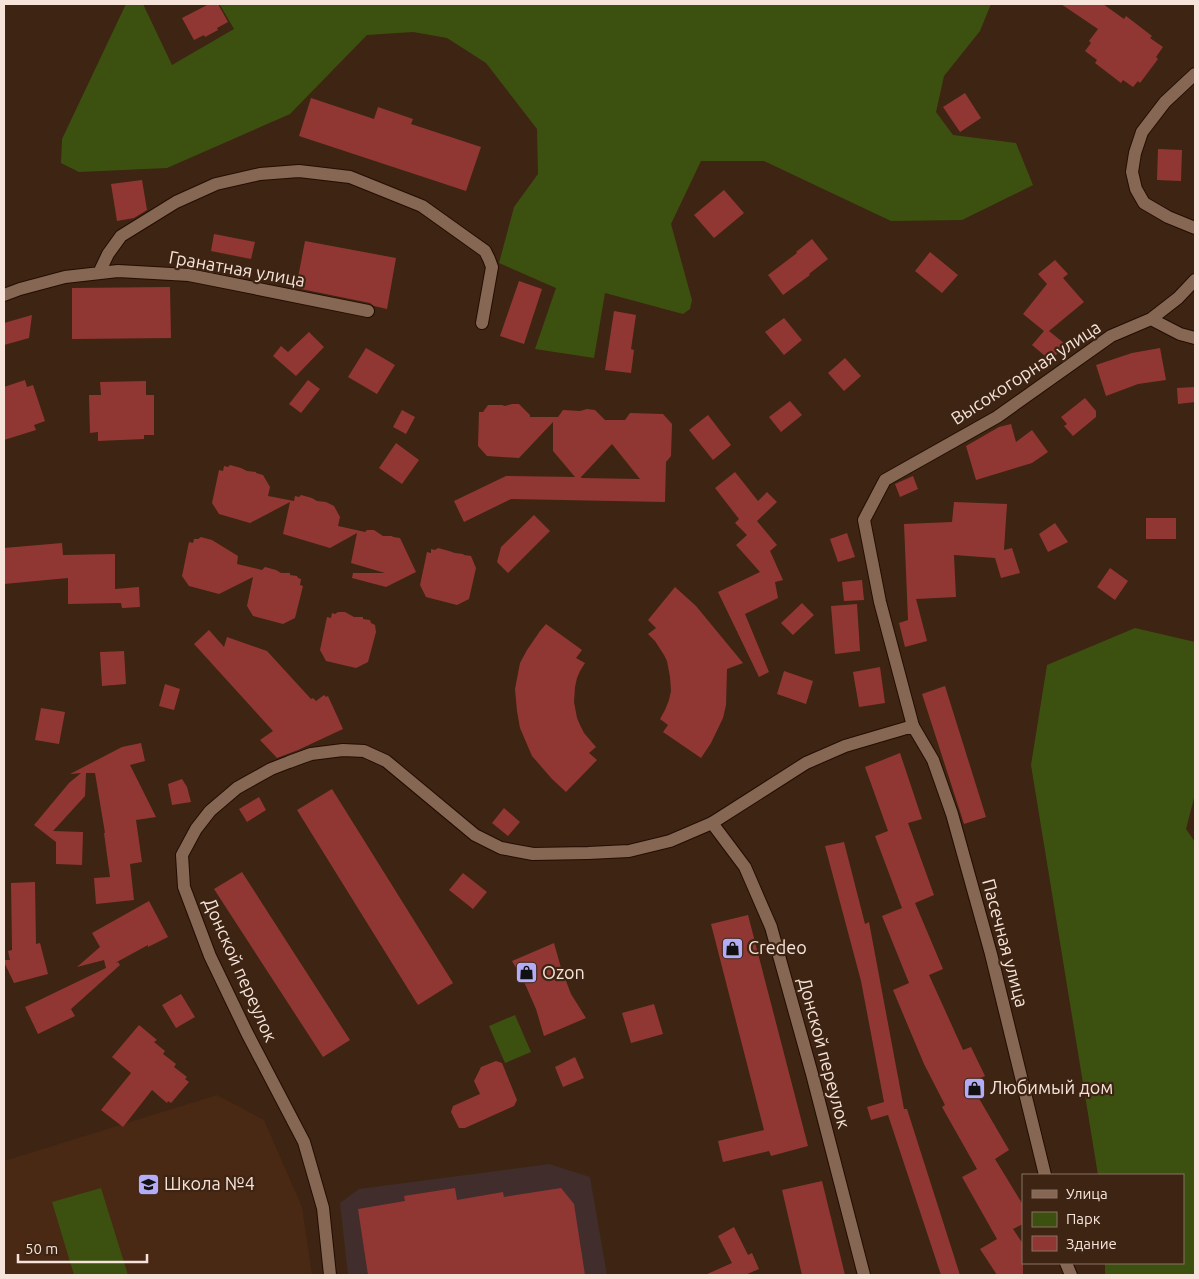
<svg xmlns="http://www.w3.org/2000/svg" width="1199" height="1279" font-family="Ubuntu,sans-serif">
<style>
.built{fill:#492914}
.industrial{fill:#412d2c}
.green{fill:#3c510f}
.building{fill:#913733;fill-rule:evenodd}
.lines{fill:none;stroke-linecap:round;stroke-linejoin:round}
.minor-casing{stroke:#240d00;stroke-width:14}
.tertiary-casing{stroke:#240d00;stroke-width:14}
.minor{stroke:#856754;stroke-width:12}
.tertiary{stroke:#856754;stroke-width:12}
.labels{text-anchor:middle;stroke-width:4.5;stroke-linejoin:round;paint-order:stroke}
.street-label{font-size:18px;fill:#f6e4da;stroke:#3e2413}
.poi-label{font-size:18px;fill:#f6e4da;stroke:#3e2413;text-anchor:start}
</style>
<rect width="100%" height="100%" fill="#3e2413"/>
<path class="built" d="M217,1095L264,1120L302,1207L312,1275H5L4,1273V1161Z"/>
<path class="industrial" d="M549,1164L590,1177L607,1275H348L340,1203L359,1189Z"/>
<path class="green" d="M126,4H143L172,65L234,29L220,5L223,4H991L980,31L944,76L936,112L953,135L1016,143L1033,185L962,220L891,221L764,161H701L671,224L692,300L690,309L683,314L605,293L594,358L535,349L556,288L499,263L514,207L538,174L537,129L486,63L447,38L413,32L367,35L290,114L167,168L79,172L61,163L62,139Z
M1135,628L1195,642V794L1186,829L1195,842V1275H1105V1263H1183V1175H1098L1031,765L1047,665Z
M515,1015L531,1052L505,1063L489,1026Z
M101,1188L128,1275H74L52,1202Z"/>
<path class="building" d="M209,4H218L228,22L217,28L218,30L205,37L204,35L194,40L182,18Z
M1061,4H1103L1124,19L1126,16L1152,36L1150,38L1163,47L1156,57L1158,59L1140,83L1138,81L1133,87L1123,80L1121,83L1095,63L1097,60L1085,51L1091,43L1089,41L1098,29Z
M965,93L981,118L960,132L943,107Z
M311,98L374,119L378,107L413,119L411,124L481,147L466,191L299,136Z
M1158,149L1182,150L1181,181L1157,180Z
M142,180L147,210L134,218L117,221L111,184Z
M724,190L744,213L714,238L694,215Z
M214,234L255,242L251,259L211,251Z
M812,239L828,259L809,274L810,275L783,295L768,275L797,253L796,252Z
M305,241L396,258L387,309L374,306L370,303L296,288Z
M930,252L958,275L942,293L915,271Z
M1055,260L1068,274L1063,278L1084,302L1049,331L1065,344L1051,361L1032,345L1044,331L1023,314L1047,284L1038,274Z
M519,281L542,289L524,344L500,336Z
M170,287L171,338L72,339V288Z
M614,311L636,315L631,349L634,350L631,373L605,370Z
M32,315L29,338L4,345V323Z
M784,318L802,340L784,355L765,332Z
M309,332L324,347L296,376L273,356L281,346L288,352Z
M366,348L395,365L377,394L348,377Z
M1160,348L1166,380L1138,384L1106,396L1096,365L1132,353Z
M845,358L861,376L844,391L828,373Z
M25,380L27,387L33,385L45,421L34,425L36,430L4,440V387Z
M308,380L320,389L301,413L289,404Z
M146,381V395H154V435H144V439L98,441V432L90,433L89,395H101L100,382Z
M1195,387V402L1178,404L1177,388Z
M1085,398L1096,411V417L1073,436L1064,426L1067,424L1061,417Z
M790,401L802,415L781,432L769,417Z
M512,404H519L530,415V417H558L563,410L580,411L587,409L595,410L605,420H625L630,413L663,414L672,424L671,456L666,462L665,502L511,499L464,522L454,501L506,476L575,477L553,451V422L519,458L487,456L478,446L479,412H483L488,405H502L505,406ZM612,444L640,479L581,478V477Z
M402,410L415,417L406,434L393,427Z
M708,415L731,445L713,460L689,430Z
M1011,424L1016,442L1032,430L1048,452L1032,463L976,480L966,446L999,427Z
M396,443L419,460L402,484L379,468Z
M230,465L241,468L247,471L256,472V473L263,475L270,487L268,496L294,501L295,496L299,497L301,495L312,498L317,501L326,502L334,506L340,517L338,526L365,532L367,530H374L383,536H392L393,537L400,538L416,572L386,587L352,578L353,573H385L351,563L357,533L330,548L283,534L290,502L250,523L219,514L212,503L219,470L223,471L224,466L228,467Z
M735,472L758,501L767,492L777,502L757,521L777,545L770,551L783,580L775,582L778,598L745,614L769,672L759,677L718,592L760,572L736,545L747,535L735,523L739,519L715,488Z
M913,476L918,489L900,497L895,484Z
M954,502L1007,504L1004,550L1012,548L1020,573L1001,578L995,558L954,555L956,597L916,599L927,641L905,647L899,623L908,620L904,524L952,522Z
M534,515L550,531L508,573L497,562L501,547Z
M1146,518H1176V539H1146Z
M1055,523L1068,542L1048,552L1039,534Z
M847,533L855,557L838,562L830,539Z
M201,537L212,540L238,556L237,564L262,570L265,567L276,570L281,573H290V575L297,576L298,578L301,579L300,585L303,586L295,618L283,624L253,616L247,606L253,577L219,594L189,586L182,576L189,542L193,543L194,539H198Z
M62,543L63,555L115,554V589L139,587L140,607L122,608L121,603L68,604V578L4,584V548Z
M438,548L449,551L455,553L463,554L464,555L471,556L476,568L469,599L457,605L426,597L420,585L427,552L431,553V549L435,550Z
M1110,568L1128,581L1115,600L1097,587Z
M862,580L864,600L844,601L842,582Z
M675,587L696,606L743,663L727,669L726,705L723,718L711,743L701,758L663,732L668,725L660,719L665,710L669,700L671,691L670,677L667,661L664,655L655,641L648,634L656,628L648,620Z
M802,603L814,615L793,635L781,623Z
M857,604L860,651L835,654L831,606Z
M338,612H345L354,617H363V619L370,620L371,623L375,625L376,632L368,662L356,668L326,661L320,650L327,617L331,618L332,613L335,614Z
M546,624L582,650L576,658L585,663L580,671L577,678L575,687L574,702L577,718L580,725L584,733L596,747L589,753L597,760L566,792L552,779L532,756L520,728L517,711L515,689L520,663L527,650L540,631Z
M209,630L224,647L227,637L267,651L311,699L313,698L316,701L324,695L326,697L328,696L343,729L298,750L277,758L260,740L273,731L194,644Z
M124,651L126,684L102,686L100,652Z
M880,667L885,703L859,707L853,672Z
M784,671L813,681L806,704L777,694Z
M165,684L180,689L174,710L159,706Z
M945,686L986,817L964,824L922,694Z
M41,708L65,712L59,744L35,740Z
M141,743L145,761L130,765L156,817L136,820L142,862L130,864L134,900L96,904L94,878L110,877L104,833H105L95,773H86L85,796L53,831L83,832L82,865L56,864V842L34,825L69,783L81,773L70,774L122,747Z
M900,753L922,819L908,823L934,895L915,903L943,969L929,975L963,1050L971,1047L985,1076L970,1083L1009,1150L995,1159L1023,1205V1224L1013,1229L1023,1244V1275H997L980,1249L997,1239L962,1177L977,1169L942,1107L945,1105L924,1064L893,990L909,983L882,916L902,908L875,836L888,831L865,767Z
M182,779L187,787L191,802L172,805L168,784Z
M332,789L453,983L418,1005L297,810Z
M259,797L266,810L247,822L239,809Z
M504,808L520,822L508,836L492,823Z
M844,842L865,924L869,922L904,1109H907L960,1275H941L888,1115L871,1120L867,1107L884,1102L861,981L825,846Z
M242,872L350,1040L323,1057L214,889Z
M463,873L487,892L473,909L449,890Z
M35,882L36,944L40,943L48,974L14,983L4,962V960H10L8,951L12,950L11,883Z
M149,901L168,937L148,947V945L115,963L118,962L120,965L71,1009L75,1016L38,1034L25,1007L106,968L104,960L77,967L100,947L92,933Z
M748,915L808,1146L771,1156L769,1151L723,1162L718,1141L764,1130L711,924Z
M554,943L561,968L571,994L586,1018L544,1036L536,1009L525,984L512,961Z
M181,994L195,1017L176,1028L162,1005Z
M654,1004L663,1034L631,1043L622,1013Z
M139,1025L157,1040L154,1042L165,1051L163,1054L176,1064L174,1067L187,1077L185,1079L189,1082L171,1103L168,1101L167,1103L152,1090L123,1127L101,1110L131,1073L112,1057Z
M575,1057L584,1078L563,1087L555,1067Z
M496,1061L502,1063L517,1100L514,1106L465,1128H459L451,1112L453,1106L480,1094L474,1081L481,1067Z
M822,1181L845,1275H802L782,1190Z
M455,1188L457,1200L503,1192L504,1197L561,1188L574,1204L585,1275H368L358,1209L405,1201L404,1196Z
M734,1227L748,1255L752,1253L759,1269L745,1275H705L732,1263L718,1236Z"/>
<g class="lines">
<defs>
<path id="minor" d="M1195,74L1165,102L1142,132L1135,153L1132,172L1136,189L1144,203L1168,217L1195,228
M99,273L108,254L121,236L176,202L216,184L260,174L299,171L350,177L422,206L485,251L489,259L492,267L482,323
M4,295L20,289L65,277L118,271L189,275L368,311
M1151,319L1180,334L1195,338
M913,726L880,602L864,520L885,480L997,417L1111,336L1151,319L1178,298L1195,280
M712,823L745,867L771,927L812,1074L864,1275"/>
<path id="tertiary" d="M1066,1263L1071,1275
M330,1275L323,1208L304,1142L247,1033L210,956L184,887L182,855L196,829L210,811L237,788L271,769L289,762L311,754L343,750L364,751L386,761L475,835L501,848L533,854L588,853L629,851L670,841L712,823L806,763L845,746L913,726L933,760L952,814L991,954L1045,1175"/>
</defs>
<use href="#minor" class="minor-casing"/>
<use href="#tertiary" class="tertiary-casing"/>
<use href="#minor" class="minor"/>
<use href="#tertiary" class="tertiary"/>
</g>
<defs>
<symbol id="shop-square" viewBox="-11 -11 22 22"><rect x="-9" y="-9" width="18" height="18" rx="4" fill="#b5acf8" stroke="#3e2413"/><path d="M-5-2.5h2.3a2.7 3.5 0 0 1 5.4 0H5L5.5 6h-11ZM-1.5-2.5h3a1.5 2.3 0 0 0-3 0Z" fill="#111"/></symbol>
<symbol id="school-square" viewBox="-11 -11 22 22"><rect x="-9" y="-9" width="18" height="18" rx="4" fill="#b5acf8" stroke="#3e2413"/><path d="M0-5L7-2L0 1L-7-2ZM-4 1L0 2.5L4 1V4Q0 6-4 4Z" fill="#111"/></symbol>
</defs>
<g fill-rule="evenodd">
<use href="#shop-square" x="720" y="936" width="25" height="25"/>
<use href="#shop-square" x="514" y="960" width="25" height="25"/>
<use href="#shop-square" x="962" y="1076" width="25" height="25"/>
<use href="#school-square" x="136" y="1172" width="25" height="25"/>
</g>
<g class="labels">
<g class="street-label">
<text transform="translate(237 269) rotate(10)" y="6">Гранатная улица</text>
<text transform="translate(1026 373) rotate(-33)" y="6">Высокогорная улица</text>
<text transform="translate(1005 943) rotate(75)" y="6">Пасечная улица</text>
<text transform="translate(240 970) rotate(66)" y="6">Донской переулок</text>
<text transform="translate(824 1053) rotate(75)" y="6">Донской переулок</text>
</g>
<g class="poi-label">
<text x="748" y="954">Credeo</text>
<text x="542" y="979">Ozon</text>
<text x="990" y="1094">Любимый дом</text>
<text x="164" y="1190">Школа №4</text>
</g>
</g>
<rect width="1199" height="1279" fill="none" stroke="#f6e4da" stroke-width="10"/>
<rect x="1022" y="1174" width="162" height="90" fill="#3e2413" stroke="#887163"/>
<rect x="1032" y="1190" width="25" height="8" fill="#856754" stroke="#887163"/>
<text x="1066" y="1199" font-size="15" fill="#f6e4da">Улица</text>
<rect x="1032" y="1212" width="25" height="15" fill="#3c510f" stroke="#887163"/>
<text x="1066" y="1224" font-size="15" fill="#f6e4da">Парк</text>
<rect x="1032" y="1236" width="25" height="15" fill="#913733" stroke="#887163"/>
<text x="1066" y="1249" font-size="15" fill="#f6e4da">Здание</text>
<path d="M18 1254v8h129v-8" fill="none" stroke="#f6e4da" stroke-width="2.5"/>
<text x="25" y="1254" font-size="15" fill="#f6e4da" stroke="#3e2413" stroke-width="4" paint-order="stroke">50 m</text>
</svg>
